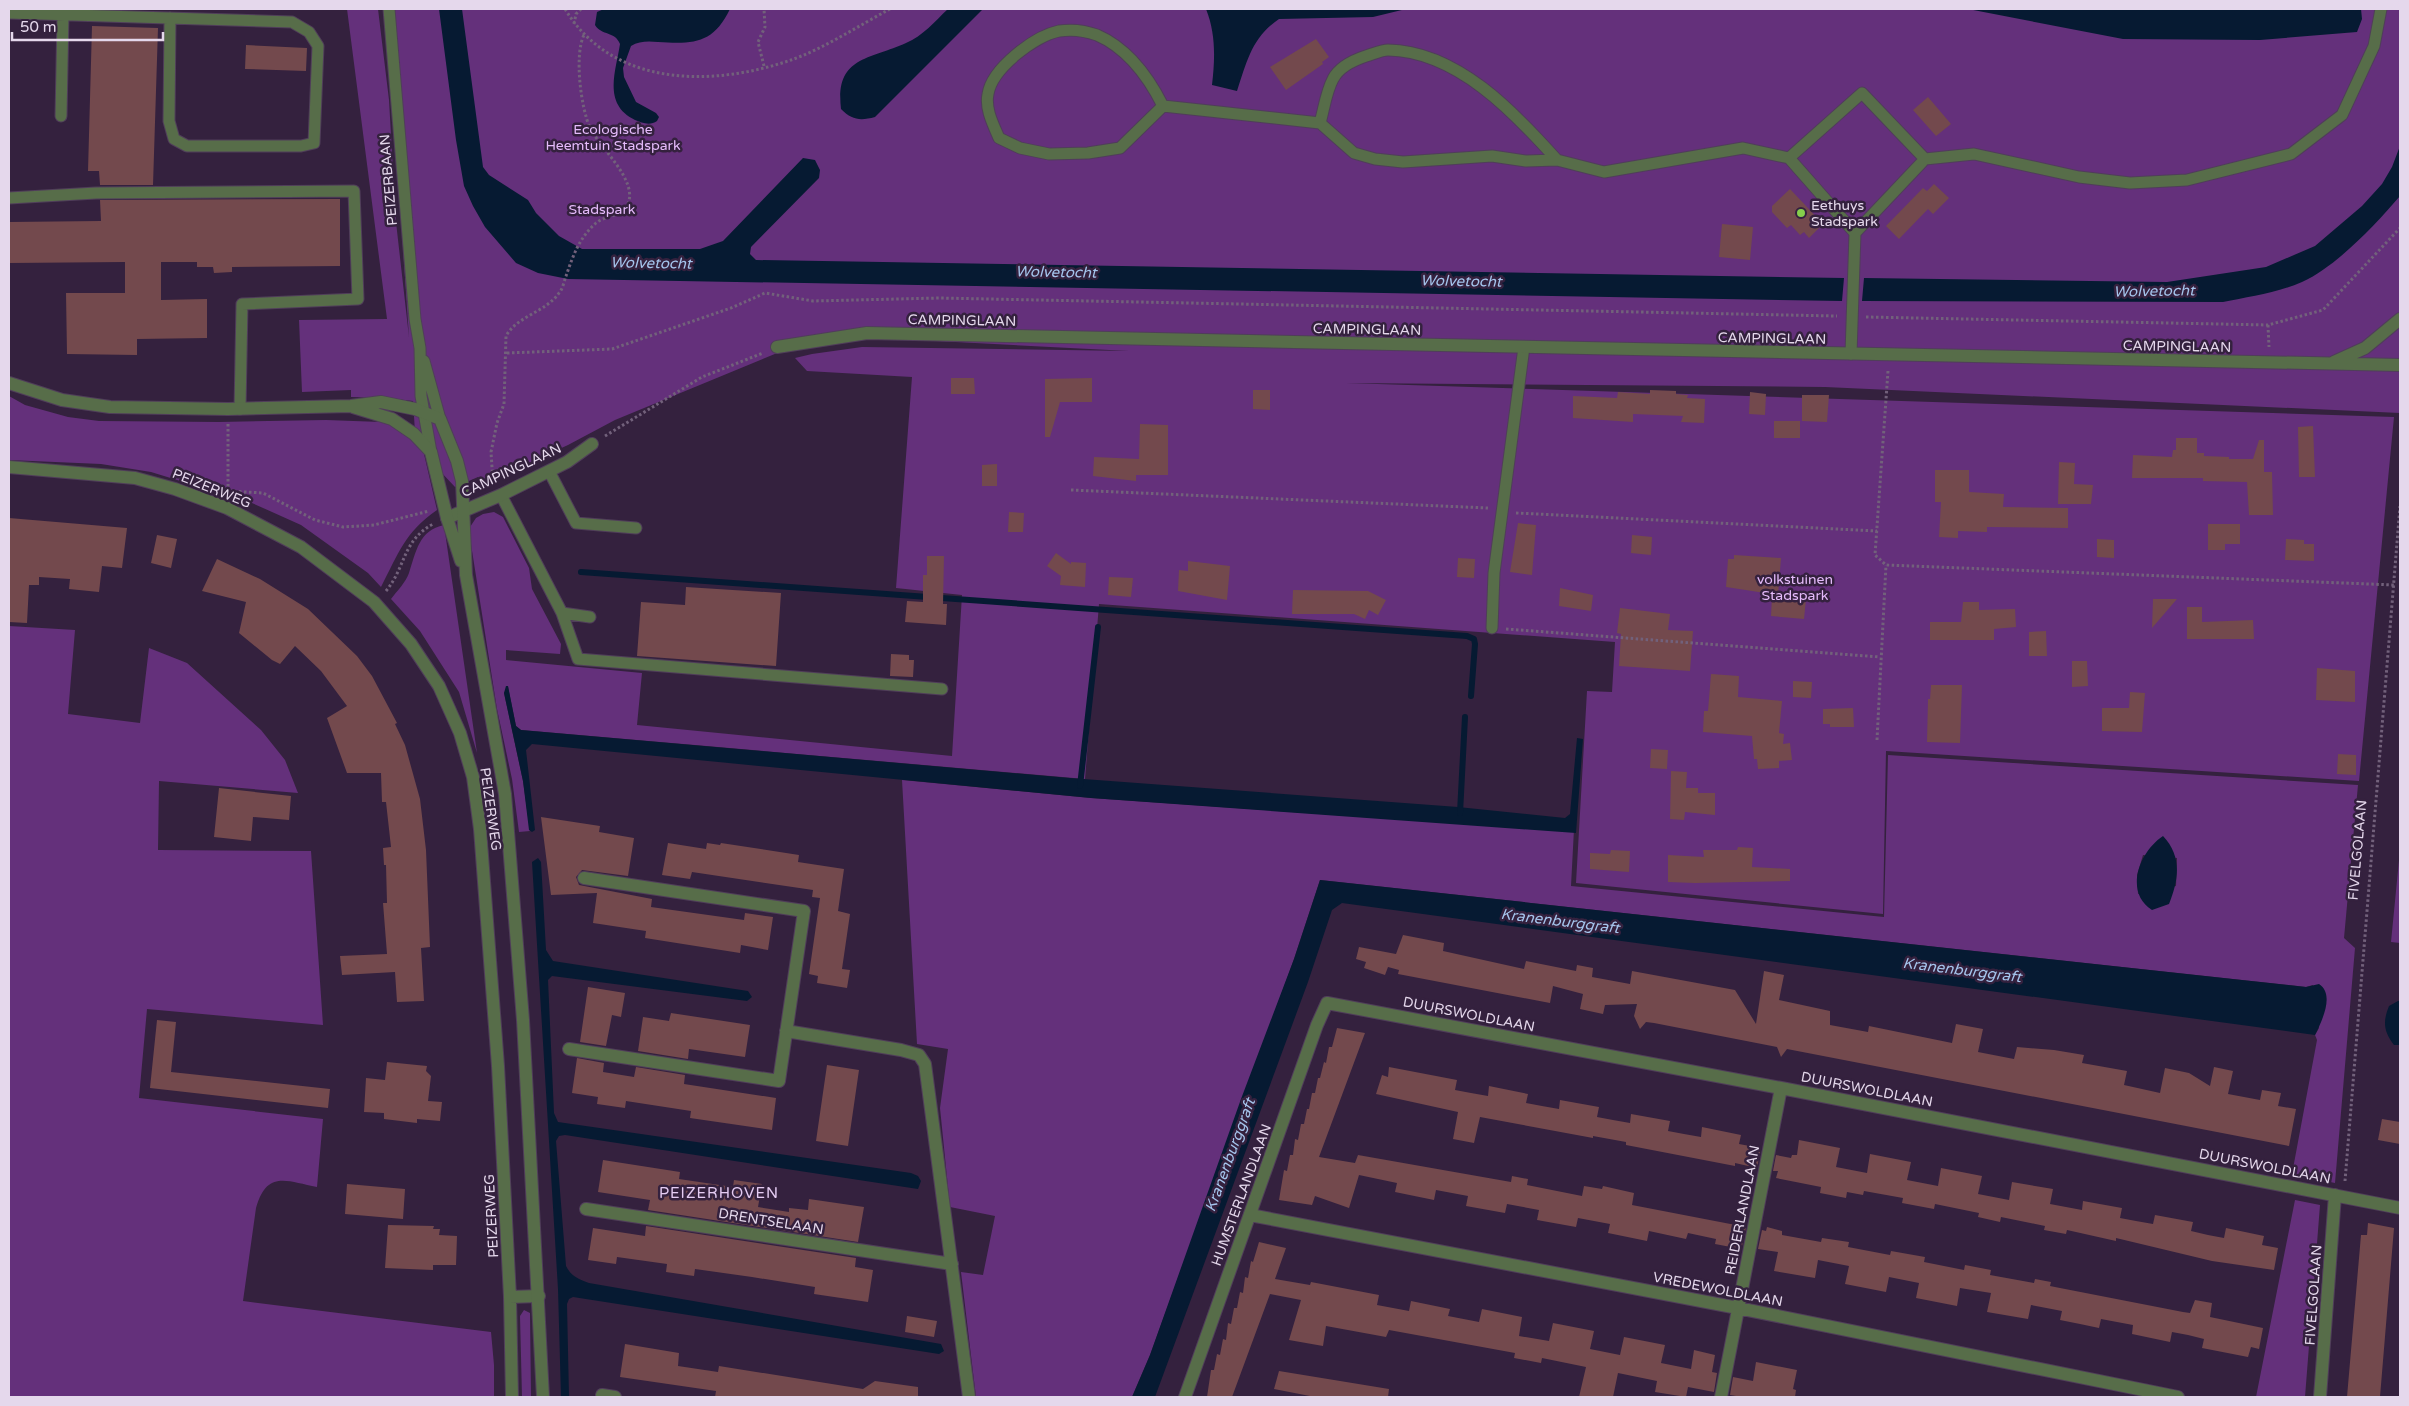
<svg xmlns="http://www.w3.org/2000/svg" width="2409" height="1406" font-family="'Varela Round',sans-serif">
<style>
.green{fill:#64307b;fill-rule:evenodd}
.water{fill:#061a32}
.lines{fill:none;stroke-linecap:round;stroke-linejoin:round}
.stream{stroke:#061a32;stroke-width:6}
.building{fill:#73494d}
.service-casing{stroke:#503e5a;stroke-width:13}
.minor-casing{stroke:#503e5a;stroke-width:14}
.tertiary-casing{stroke:#503e5a;stroke-width:14}
.path{stroke:#72617b;stroke-width:3;stroke-dasharray:2.5 2.5;stroke-linecap:butt}
.service{stroke:#576d49;stroke-width:11}
.minor{stroke:#576d49;stroke-width:12}
.tertiary{stroke:#576d49;stroke-width:12}
.poi-dot{fill:#85cf4c;stroke:#34213e;stroke-width:2}
.labels{text-anchor:middle;stroke-width:5;stroke-linejoin:round;paint-order:stroke}
.park-label{font-size:14px;fill:#e5bbfb;stroke:#34213e}
.street-label{font-size:14px;fill:#e5d8ec;stroke:#34213e}
.poi-label{font-size:14px;fill:#e5d8ec;stroke:#34213e;text-anchor:start}
.water-label{font-size:15px;font-style:italic;fill:#a5c5ed;stroke:#34213e}
.neighbourhood-label{font-size:15px;letter-spacing:1px;fill:#e5ccf3;stroke:#34213e}
</style>
<rect width="100%" height="100%" fill="#34213e"/>
<path class="green" d="M347,9H378L389,100L396,222L409,337L387,9H2400V413L1825,387L1346,383L2394,417L2359,781L1886,751L1883,914L1576,883L1587,691L1612,692L1615,642L1099,604L1085,779L521,730L516,726L508,687L504,693L523,781L530,831L519,832L512,779L497,709L470,538V527L476,518L483,514L494,512L503,517L529,568L532,589L561,644L560,654L506,650V660L642,673L637,725L952,756L962,595L896,588L912,377L807,371L795,358L812,354L862,347L1129,351L821,335L615,420L568,445L481,485L478,477L455,487L424,454L437,510C404,533 399,553 381,587L368,573L301,525L252,503L151,472L101,464L9,460V396L25,405L68,417L99,421L219,422L326,420L381,422L415,432L413,401L386,398L351,397V390L302,392L299,320L387,319Z
M444,525L477,753L459,692L420,631L391,599C397,591 406,582 409,573C416,552 419,530 444,525Z
M9,626L75,630L68,714L140,723L149,648L187,663L261,730L285,760L298,793L159,781L158,850L311,851L323,1025L147,1009L139,1098L323,1119L317,1187C286,1181 267,1170 256,1208L243,1301L491,1332L494,1365V1397H9Z
M1888,755L2358,785L2344,938L2355,948L2335,1183L2292,1174L2317,1040L2315,1035L2319,1028L2313,985L2306,987L1320,880L1294,959L1150,1355L1132,1397H976L961,1272L983,1275L995,1216L950,1207L940,1108L948,1049L917,1044L902,780L1091,798L1350,816L1353,809L1574,829L1571,886L1884,917ZM2143,855L2177,858L2176,886L2138,894L2137,875Z
M2400,850V943L2391,942Z
M2295,1200L2320,1205L2305,1397H2256Z
M524,1310L530,1313L531,1397H522L520,1316Z"/>
<path class="water" d="M439,9H462L483,167L489,175L528,200L536,213L559,236L582,249H700L723,241L803,158L815,160L820,170L819,178L751,247L750,254L756,260L1844,278L1842,301L568,279L538,273L516,263L485,227L473,206L464,186L456,140Z
M604,9H730C713,44 694,44 658,42C648,41 639,41 631,46L623,68L624,77L636,102L656,113L659,117L657,121C650,126 642,123 635,120C602,104 616,71 620,44C615,31 602,36 595,25L597,12Z
M948,9H983L875,117C860,121 852,120 841,109C835,57 868,60 906,43C923,36 935,21 948,9Z
M1206,9H1406L1373,17L1279,19C1252,37 1247,61 1237,91L1212,85C1215,59 1216,34 1206,9Z
M1968,9H2361L2362,19L2357,32L2260,40L2123,39Z
M2400,146V196C2375,225 2337,266 2302,282C2277,293 2248,297 2223,302L1862,301L1864,278L2167,282L2266,267L2315,246L2362,206L2382,184L2392,167Z
M506,686H508L516,726L521,730L1070,778L1458,807L1565,818L1570,814L1577,738L1583,739L1576,833L1091,798L532,744L526,750L535,830L532,832L529,830L523,781L504,693Z
M2163,836C2182,856 2179,879 2169,904L2152,910C2124,892 2139,852 2163,836Z
M538,858L541,862L546,950L553,961L748,991L752,997L747,1001L552,976L548,980L554,1113L558,1122L911,1173L918,1176L921,1181L918,1189L565,1135L559,1136L556,1141L566,1266C571,1276 578,1279 589,1283L941,1344L944,1351L939,1354L573,1297L569,1299L567,1304L569,1397H561L558,1289L532,862Z
M1320,880L2306,987L2319,984C2335,994 2322,1021 2315,1035L1342,903L1332,910L1308,982L1155,1397H1132L1150,1355L1241,1099L1294,959Z
M2398,1001H2400V1045H2394C2383,1031 2383,1021 2389,1006Z"/>
<g class="lines">
<path class="stream" d="M581,572L1467,636L1474,639L1475,644L1471,696
M1080,786L1098,627
M1460,813L1465,717"/>
</g>
<path class="building" d="M92,26L158,28L153,185H100L99,171H88Z
M1316,39L1329,57L1322,62L1323,64L1286,90L1270,67Z
M246,45L307,48L306,71L245,69Z
M1928,97L1951,124L1936,136L1913,110Z
M1934,184L1949,198L1933,214L1928,209L1899,239L1886,226L1923,188L1927,191Z
M1790,189L1823,224L1809,238L1804,232L1800,235L1791,225L1787,228L1772,212V206Z
M340,199V266L232,267V272L214,273L213,267H197V262H161V300L207,299V338L137,339V355L67,354L66,293H125V262L9,263V222L101,221L100,200Z
M1722,224L1753,227L1750,260L1719,257Z
M951,378H974L975,394H951Z
M1092,378V402H1060L1050,437H1045V379Z
M1253,390H1270V410L1253,409Z
M1650,390L1676,391V394L1688,395L1687,398L1705,399L1704,423L1681,422L1683,416L1633,414V422L1573,418V396L1617,398L1618,392L1650,394Z
M1750,392L1766,394L1765,415L1749,414Z
M1802,395H1829L1827,422L1802,421Z
M1774,421H1800V438H1774Z
M1140,424L1168,425V475H1136V481L1093,476L1094,457L1139,459Z
M2313,426L2315,477H2299L2298,427Z
M2176,438H2197V453H2204V456L2229,457V459H2253L2259,440H2264V472H2272L2273,515H2249L2247,482L2203,481V478H2132L2133,455L2172,457L2173,450H2176Z
M2059,462L2075,463L2074,484L2093,485L2091,504H2058Z
M997,464V486H982V465Z
M1935,470H1969V492L2004,494L2003,507L2068,508V528L1987,527V532L1958,531V538L1939,537L1941,502H1935Z
M1009,512L1024,513L1023,532H1008Z
M9,518L127,528L122,568L102,566L99,592L69,589L70,579L39,577V585H29L27,623L9,622Z
M1518,523L1536,525L1532,575L1510,572Z
M2208,524H2240V544H2225V550H2208Z
M157,535L177,539L171,568L151,563Z
M1632,535L1652,537L1651,555L1631,553Z
M2097,539L2114,540V558L2097,557Z
M2286,539L2304,540V544H2314V561L2285,560Z
M1056,553L1071,564V562L1086,563L1085,587L1060,585L1061,576L1047,566Z
M1734,555L1781,558L1778,595L1726,587L1728,559H1734Z
M927,556H944L943,604H947L946,625L905,622L907,601L923,602V575H927Z
M1458,558L1475,559L1474,578L1457,577Z
M217,559L260,579L308,609L357,656L372,676L397,723L395,724L405,745L420,799L426,850L430,947L421,948L424,1001L397,1002L395,972L342,975L340,956L387,954L383,903H387L386,865H384L383,848L391,847L386,802H382L381,773H347L327,718L347,706L321,671L295,646L280,664L272,660L239,633L246,602L202,591Z
M1188,561L1230,566L1227,600L1178,591L1179,570L1188,571Z
M1109,577L1133,578L1131,597L1108,595Z
M686,587L781,593L776,666L637,656L641,602L685,605Z
M1560,588L1593,595L1591,611L1559,606Z
M1293,590L1368,591L1386,600L1378,615L1369,610L1365,619L1354,614H1292Z
M1772,596L1806,599L1804,619L1771,616Z
M2153,599H2177L2152,628Z
M1963,602H1979V610L2015,609L2016,627L1994,629V640H1930V622H1961Z
M2187,607H2202V622L2253,620L2254,639H2187Z
M1620,608L1670,614L1668,630L1693,631L1690,671L1619,666L1621,634L1617,633Z
M2046,631L2047,656H2029V632Z
M891,654L909,655V660H914L913,677L890,676Z
M2072,661H2087L2088,686L2072,687Z
M2317,668L2355,671V702L2316,700Z
M1711,674L1739,676L1738,697L1782,701L1779,733L1784,734L1783,744L1790,743L1792,760L1779,761V768L1758,769L1757,759H1754L1752,736L1703,732L1704,711H1708Z
M1793,681L1812,682L1811,698L1793,697Z
M1931,685H1962L1960,743L1927,742L1928,699H1930Z
M2130,692L2145,693L2142,732L2102,731V708H2129Z
M1853,708L1854,727H1830V724H1823V709Z
M1651,749L1668,750L1667,769L1650,768Z
M2338,754L2356,755V775L2337,774Z
M1671,771L1687,772L1686,788H1698V793H1715V815L1685,812L1684,820L1670,819Z
M219,788L291,796L289,820L253,817L251,841L214,837Z
M541,817L600,826L599,832L634,838L628,876L582,870L576,877L579,885L652,899L651,907L744,920L745,913L773,917L768,950L741,945L740,953L645,938L646,931L593,923L597,893L551,895Z
M668,843L706,849L707,843L720,845L721,843L799,855L798,862L844,869L838,911L850,914L842,969L850,970L847,988L817,983L818,976L809,974L820,898L812,897L813,890L692,872L690,879L662,875Z
M1738,847L1753,848L1752,867L1790,869V881L1695,883L1668,882V855L1704,857L1703,850H1737Z
M1611,850L1630,851L1629,872L1590,869V853L1610,854Z
M1403,935L1444,943L1443,951L1524,969L1526,961L1576,971L1577,965L1593,968L1592,977L1630,984L1632,971L1735,990L1756,1024L1764,971L1784,975L1779,1000L1830,1011V1025L1868,1032L1869,1026L1952,1043L1956,1024L1983,1029L1978,1052L2014,1059L2017,1047L2054,1050L2084,1055L2082,1063L2127,1071L2124,1085L2160,1093L2165,1068L2189,1073L2210,1086L2214,1067L2233,1071L2228,1094L2260,1100L2262,1090L2281,1093L2278,1106L2296,1109L2289,1146L1787,1049L1781,1057L1777,1047L1654,1023L1646,1022L1640,1029L1634,1016L1637,1004L1605,1005L1603,1014L1580,1009L1583,994L1553,986L1550,1003L1398,974L1399,970L1388,967L1385,975L1364,968L1366,962L1356,959L1359,947L1396,954Z
M588,987L625,993L621,1017L612,1015L606,1046L580,1042Z
M671,1013L750,1025L745,1057L689,1049L688,1059L638,1051L643,1017L669,1021Z
M157,1020L176,1022L171,1072L330,1089L328,1108L150,1088Z
M1337,1028L1365,1033L1319,1157L1355,1163L1358,1155L1511,1182L1512,1176L1528,1179L1527,1185L1582,1196L1584,1186L1602,1189L1603,1186L1634,1193L1632,1205L1746,1227L1742,1246L1737,1245L1736,1248L1715,1244L1716,1239L1688,1233L1686,1239L1649,1231L1647,1241L1608,1233L1610,1224L1578,1218L1576,1227L1537,1220L1539,1210L1507,1204L1505,1213L1466,1206L1468,1196L1436,1190L1434,1200L1395,1192L1397,1183L1359,1175L1349,1208L1315,1196L1312,1205L1279,1200L1284,1170L1287,1171L1290,1155H1293L1295,1139L1298,1140L1301,1124H1304L1307,1109H1309L1312,1093H1315L1318,1078H1320L1324,1062L1326,1063L1329,1047H1332Z
M577,1058L604,1063L603,1072L634,1077L636,1067L685,1075L684,1084L776,1098L772,1130L690,1118L691,1111L626,1101L625,1108L597,1104L598,1097L572,1093Z
M387,1062L427,1066L426,1071L431,1076L428,1101L442,1102L440,1121L417,1119V1123L384,1119V1113L364,1112L366,1078L385,1080Z
M827,1065L859,1070L848,1146L816,1141Z
M1389,1067L1457,1080L1455,1090L1471,1093L1488,1096L1489,1086L1528,1094L1526,1103L1542,1106L1559,1109L1560,1100L1599,1107L1597,1117L1613,1120L1630,1123L1631,1114L1670,1121L1668,1131L1684,1134L1701,1137L1702,1127L1741,1135L1739,1144L1755,1147V1151L1760,1152L1757,1168L1735,1163V1166L1626,1145V1142L1593,1136V1138L1480,1117L1474,1143L1453,1139L1458,1112L1376,1094L1382,1075L1388,1077Z
M2382,1119L2400,1122V1144L2378,1140Z
M1799,1140L1840,1148L1836,1167L1867,1173L1870,1154L1911,1162L1907,1180L1938,1186L1941,1168L1982,1176L1978,1194L2009,1200L2012,1182L2053,1189L2050,1204L2082,1210L2083,1201L2122,1208L2120,1218L2136,1221L2153,1224L2155,1215L2193,1222L2191,1231L2208,1235L2224,1238L2226,1228L2264,1236L2262,1245L2278,1248L2274,1270L2212,1261L2116,1238V1241L2067,1230L2066,1234L2044,1230L2045,1226L2001,1217L2000,1222L1978,1217L1979,1213L1935,1204L1934,1209L1902,1203L1903,1198L1864,1191L1863,1195L1847,1192L1846,1198L1820,1193L1821,1187L1776,1178L1778,1171H1773L1776,1155L1791,1158L1792,1155H1797Z
M603,1160L680,1172L679,1179L733,1187L734,1180L762,1184L758,1207L789,1212V1208L808,1210L809,1199L864,1207L858,1242L648,1210L650,1200L598,1192Z
M347,1184L405,1189L403,1219L345,1214Z
M2368,1223L2394,1228L2380,1397H2347L2361,1235H2367Z
M388,1225L434,1226L433,1229H440L439,1235L457,1236L456,1265H433V1270L385,1268Z
M646,1226L856,1258L855,1267L873,1270L868,1302L814,1294L815,1287L752,1277L695,1269L694,1276L666,1272L667,1264L617,1257L616,1264L588,1260L593,1228L645,1236Z
M1767,1227L1782,1231V1235L1821,1242L1822,1238L1849,1242L1848,1247L1890,1255L1891,1251L1925,1257L1924,1262L1964,1270L1965,1265L1991,1270L1990,1275L2034,1283L2035,1279L2051,1282L2050,1286L2060,1288L2183,1312L2190,1313L2195,1300L2212,1303L2210,1317L2263,1328L2259,1349L2251,1347L2248,1357L2202,1348L2204,1339L2188,1335L2172,1332L2170,1342L2132,1334L2133,1325L2101,1319L2099,1328L2080,1324L2060,1320L2062,1311L2031,1305L2028,1319L1987,1312L1991,1293L1960,1288L1957,1306L1916,1298L1919,1283L1889,1277L1886,1292L1845,1284L1849,1266L1818,1260L1815,1278L1774,1271L1778,1252L1758,1249L1762,1230L1766,1231Z
M1259,1242L1286,1248L1275,1279L1310,1285L1311,1282L1379,1295L1377,1305L1409,1311L1411,1301L1450,1309L1448,1316L1479,1322L1482,1309L1522,1317L1519,1336L1549,1341L1553,1323L1594,1331L1590,1349L1620,1355L1624,1337L1665,1345L1661,1363L1691,1369L1694,1350L1715,1355L1712,1372L1717,1373L1714,1392L1688,1387L1686,1397L1655,1392L1657,1381L1618,1373L1613,1397H1579L1586,1367L1542,1358L1541,1363L1514,1358L1515,1353L1389,1330L1386,1337L1326,1326L1323,1346L1289,1340L1301,1300L1270,1294L1232,1397H1207L1211,1370H1214L1217,1354L1220,1355L1223,1339L1226,1340L1228,1323L1231,1324L1234,1308H1237L1240,1292L1243,1293L1245,1277L1248,1278L1251,1261L1253,1262Z
M907,1316L937,1321L934,1337L905,1332Z
M625,1344L679,1353L678,1366L718,1372L719,1366L863,1389L875,1381L918,1387V1397H715L716,1391L620,1377Z
M1756,1362L1797,1370L1793,1389L1796,1390L1795,1397H1742L1730,1395L1733,1377L1753,1381Z
M1279,1371L1389,1389L1388,1397H1315L1274,1389Z"/>
<g class="lines">
<defs>
<path id="service" d="M389,9L415,319L420,348L421,396L431,452
M9,13L292,22L309,32L318,46L314,143L301,146H187L174,139L169,121L170,18
M1163,106C1149,78 1127,48 1097,35C1086,31 1072,29 1059,31C1035,36 992,68 988,94C985,109 993,124 999,138L1020,148L1049,154L1088,153L1120,148L1163,106L1320,123L1354,153L1375,159L1403,162L1492,156L1526,161L1557,160L1604,172L1743,148L1789,158L1862,93L1925,159L1974,154L2079,177L2130,183L2187,180L2291,154L2342,115L2374,46L2381,9
M61,116L63,15
M1320,123C1324,109 1326,92 1333,79C1339,67 1354,60 1366,56C1373,54 1382,50 1388,50C1457,51 1515,113 1557,160
M1789,158L1855,233L1925,159
M9,198L96,193L354,191L358,299L242,304L240,409
M1851,354L1855,233
M424,361L440,419
M549,471L576,523L636,528
M501,495L562,613L590,617
M562,613L578,659L942,689
M1492,628L1494,573L1524,347"/>
<path id="minor" d="M777,347L867,333L2400,365
M2334,362L2365,348L2400,319
M9,467L135,478L175,489L227,508L301,547L374,602L411,644L439,686L460,733L473,777L480,829L498,1066L510,1297L512,1397
M447,518L501,495L567,462L592,444
M786,1031L901,1050L919,1055L925,1064L969,1397
M569,1049L779,1081L804,911L584,878
M586,1209L952,1264
M1250,1215L1738,1308L2178,1397
M510,1297L539,1296
M602,1395L615,1397
M1185,1397L1317,1025L1327,1003L1781,1088L2400,1208
M1721,1397L1781,1088
M2320,1397L2335,1195"/>
<path id="tertiary" d="M9,383L62,400L110,407L228,409L351,406L381,402L415,409L440,419L457,461L462,481L466,575L505,794L523,1020L543,1397
M353,407L392,419L414,434L431,452L447,518L461,561"/>
</defs>
<use href="#service" class="service-casing"/>
<use href="#minor" class="minor-casing"/>
<use href="#tertiary" class="tertiary-casing"/>
<path class="path" d="M565,9C613,88 713,87 791,60C823,49 860,25 890,9
M574,24L576,14L581,9
M764,66L758,42L765,27L764,9
M1866,317L2268,325L2323,310L2400,228
M2268,325L2269,347
M507,353L612,349L731,308L765,293L813,301L939,298L1837,316
M1888,371L1875,555L1886,565L2394,585
M228,424V492
M605,436L702,377L763,353
M493,482L491,452L497,423L504,404L506,336C517,316 546,312 559,293C563,289 564,281 566,276C573,256 579,238 596,223C604,216 623,216 628,204C638,180 600,148 590,128C581,108 574,55 584,35
M1071,490L1488,508
M229,491L263,493L315,520L343,527L374,525L429,511
M1516,513L1877,531
M386,591C406,567 402,541 433,524
M1506,629L1880,657
M1877,740L1886,565
M2345,1181L2400,506"/>
<use href="#service" class="service"/>
<use href="#minor" class="minor"/>
<use href="#tertiary" class="tertiary"/>
</g>
<circle class="poi-dot" cx="1801" cy="213" r="5"/>
<g class="labels">
<g class="park-label">
<text x="613" y="134">Ecologische<tspan x="613" dy="16">Heemtuin Stadspark</tspan></text>
<text x="602" y="214">Stadspark</text>
<text x="1795" y="584">volkstuinen<tspan x="1795" dy="16">Stadspark</tspan></text>
</g>
<g class="street-label">
<text transform="translate(388 180) rotate(-95)" y="5">PEIZERBAAN</text>
<text transform="translate(962 320) rotate(1)" y="5">CAMPINGLAAN</text>
<text transform="translate(1367 329) rotate(1)" y="5">CAMPINGLAAN</text>
<text transform="translate(1772 338) rotate(1)" y="5">CAMPINGLAAN</text>
<text transform="translate(2177 346) rotate(1)" y="5">CAMPINGLAAN</text>
<text transform="translate(511 470) rotate(-25)" y="5">CAMPINGLAAN</text>
<text transform="translate(212 488) rotate(22)" y="5">PEIZERWEG</text>
<text transform="translate(491 809) rotate(82)" y="5">PEIZERWEG</text>
<text transform="translate(2357 850) rotate(-85)" y="5">FIVELGOLAAN</text>
<text transform="translate(1469 1014) rotate(11)" y="5">DUURSWOLDLAAN</text>
<text transform="translate(1867 1089) rotate(11)" y="5">DUURSWOLDLAAN</text>
<text transform="translate(2265 1166) rotate(11)" y="5">DUURSWOLDLAAN</text>
<text transform="translate(1241 1195) rotate(-70)" y="5">HUMSTERLANDLAAN</text>
<text transform="translate(1742 1210) rotate(-79)" y="5">REIDERLANDLAAN</text>
<text transform="translate(491 1216) rotate(-93)" y="5">PEIZERWEG</text>
<text transform="translate(771 1221) rotate(9)" y="5">DRENTSELAAN</text>
<text transform="translate(1718 1289) rotate(11)" y="5">VREDEWOLDLAAN</text>
<text transform="translate(2313 1295) rotate(-86)" y="5">FIVELGOLAAN</text>
</g>
<g class="poi-label">
<text x="1811" y="210">Eethuys<tspan x="1811" dy="16">Stadspark</tspan></text>
</g>
<g class="water-label">
<text transform="translate(651 263) rotate(1)" y="5">Wolvetocht</text>
<text transform="translate(1056 272) rotate(1)" y="5">Wolvetocht</text>
<text transform="translate(1461 281) rotate(1)" y="5">Wolvetocht</text>
<text transform="translate(2154 291) rotate(-1)" y="5">Wolvetocht</text>
<text transform="translate(1560 921) rotate(7)" y="5">Kranenburggraft</text>
<text transform="translate(1962 970) rotate(7)" y="5">Kranenburggraft</text>
<text transform="translate(1230 1155) rotate(-70)" y="5">Kranenburggraft</text>
</g>
<g class="neighbourhood-label">
<text x="719" y="1198">PEIZERHOVEN</text>
</g>
</g>
<rect width="2409" height="1406" fill="none" stroke="#e5d8ec" stroke-width="20"/>
<path d="M12 32v8h151v-8" fill="none" stroke="#e5d8ec" stroke-width="2.5"/>
<text x="20" y="32" font-size="15" fill="#e5d8ec" stroke="#34213e" stroke-width="4" paint-order="stroke">50 m</text>
</svg>
